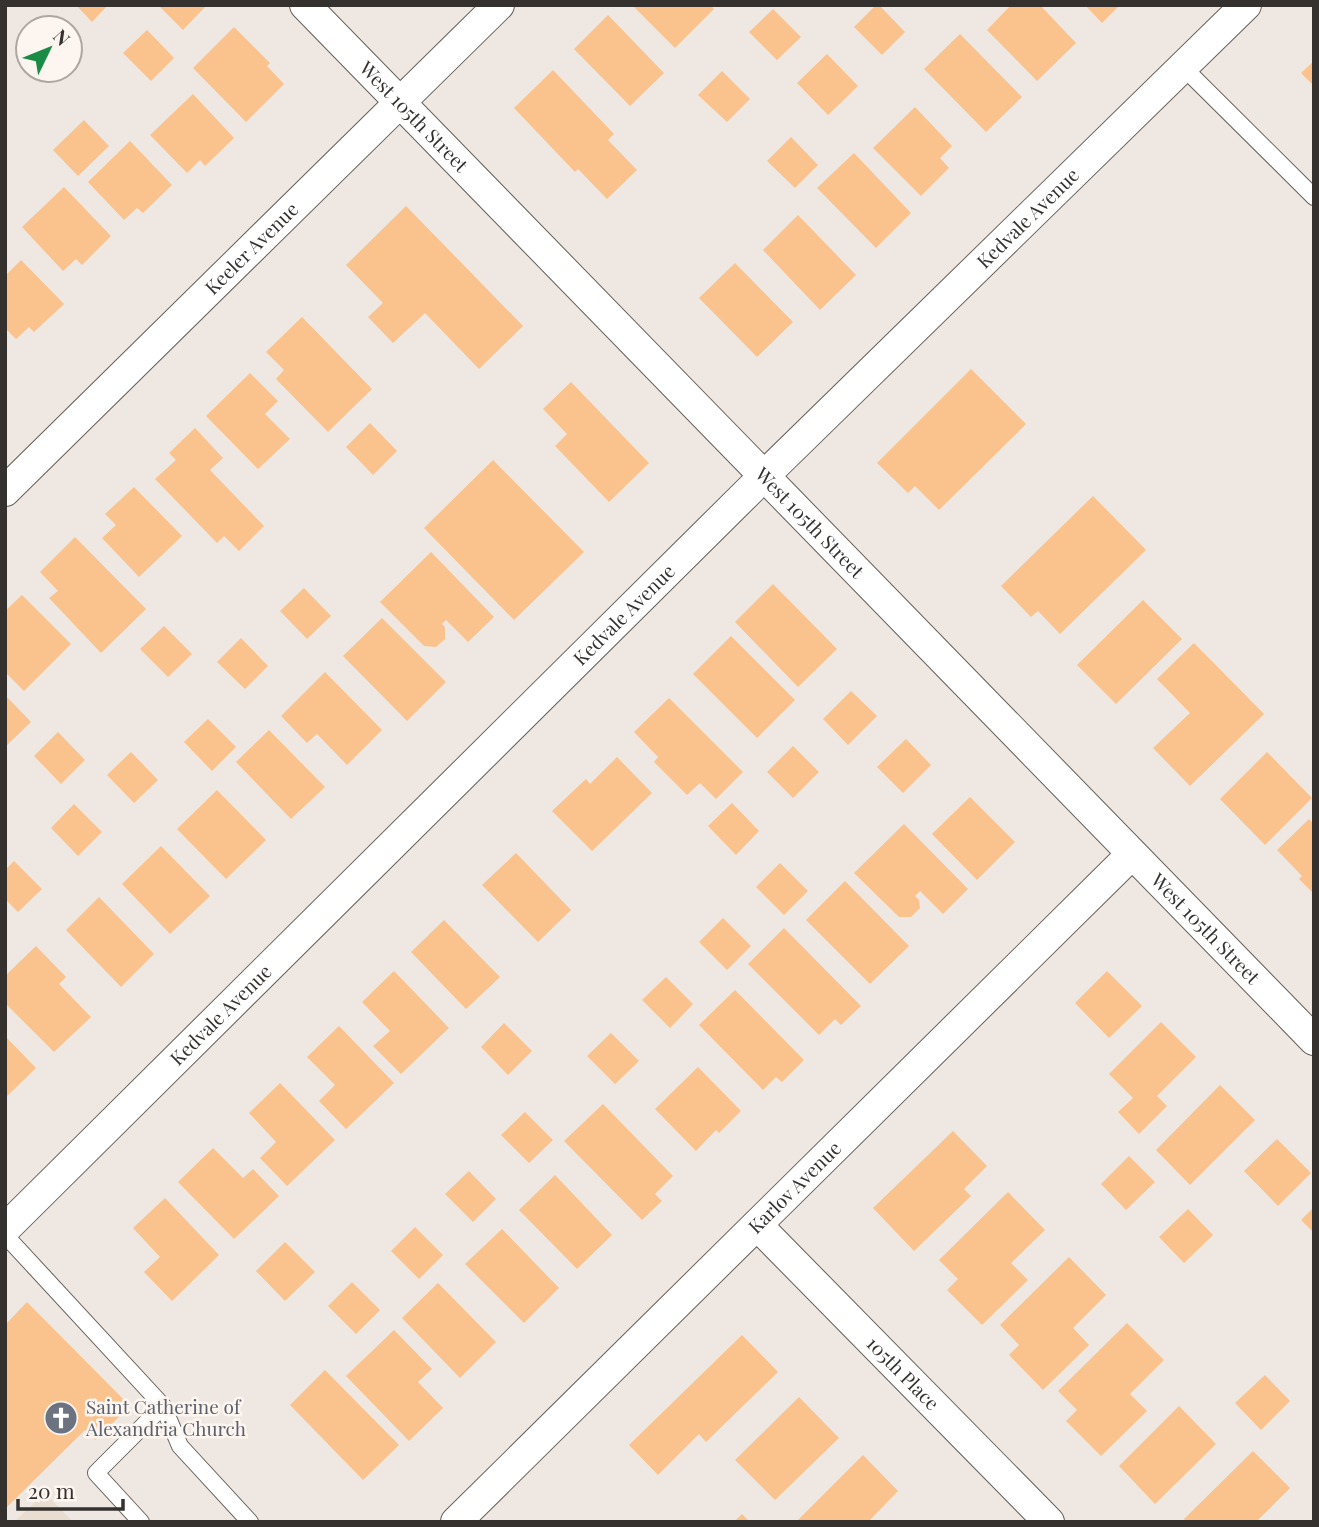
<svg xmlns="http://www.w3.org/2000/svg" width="1319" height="1527" font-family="'Playfair Display',serif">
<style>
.built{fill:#e9dcd0}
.building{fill:#fac28c}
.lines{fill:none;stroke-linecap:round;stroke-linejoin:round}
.lane-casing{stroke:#655f5a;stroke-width:18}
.street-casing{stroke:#655f5a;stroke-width:32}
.lane{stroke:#fff;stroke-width:16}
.street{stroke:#fff;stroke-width:30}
.labels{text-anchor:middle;stroke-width:5;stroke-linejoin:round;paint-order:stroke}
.street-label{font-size:19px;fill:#34312f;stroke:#fdf5ef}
.worship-label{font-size:19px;fill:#5b616d;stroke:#fdf5ef;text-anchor:start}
</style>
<rect width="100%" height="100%" fill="#efe8e2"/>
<path class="built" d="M45,1493L73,1522H14Z"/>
<path class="building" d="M76,5H108L92,22Z
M158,5H207L183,30Z
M632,5H710L714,9L675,48Z
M876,5H879L905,32L882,55L854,27Z
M1011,5H1040L1076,43L1037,81L987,30Z
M1085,5H1120L1102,23Z
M773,9L801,37L777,60L749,32Z
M608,15L664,73L630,106L574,49Z
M234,27L270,63L267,66L284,84L246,122L193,68Z
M147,30L174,58L151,81L123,53Z
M960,34L1022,97L986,132L924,69Z
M827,54L858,86L828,115L797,83Z
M1314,61V86L1301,73Z
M553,70L614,134L608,140L637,170L607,199L578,169L575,172L514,108Z
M722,71L750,99L727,122L698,95Z
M193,94L234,138L205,166L200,160L187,173L150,135Z
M915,107L952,146L940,158L949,168L921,196L873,148Z
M84,120L109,146L78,176L53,150Z
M791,137L818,165L795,188L767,161Z
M130,141L172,185L143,213L137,208L124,220L88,182Z
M854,153L911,213L876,248L817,188Z
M64,187L111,236L82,265L76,259L63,271L22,227Z
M406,206L523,326L479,369L425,313L393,343L368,317L383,303L346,265Z
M798,215L856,275L820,310L763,250Z
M21,260L64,304L34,332L29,327L16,339L5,328V276Z
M735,263L793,322L757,357L699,298Z
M302,317L372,389L328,432L276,379L284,370L266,352Z
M971,369L1026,424L939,510L915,486L908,493L877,463Z
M250,373L278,401L265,414L290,439L258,469L206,416Z
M571,382L649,463L609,502L555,446L567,434L543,409Z
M370,423L397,451L373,475L346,447Z
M195,428L223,458L210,470L264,526L239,551L224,536L217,543L155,479L176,460L169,453Z
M493,460L584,552L514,620L424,528Z
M134,487L182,536L139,577L102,538L116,525L105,514Z
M1093,496L1146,550L1060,634L1038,611L1031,617L1001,586Z
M75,537L146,609L101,653L49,598L58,591L40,572Z
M431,552L494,617L468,642L446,620L442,624L445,627V639L436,647L424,646L380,602Z
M773,584L837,649L798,687L735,622Z
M304,588L331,616L307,639L280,611Z
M22,595L71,644L24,691L5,672V611Z
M1143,600L1182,639L1116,704L1077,665Z
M382,618L446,682L407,721L343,656Z
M164,626L192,654L168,677L140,649Z
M731,636L795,700L757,738L693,674Z
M241,638L268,666L245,689L217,662Z
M1194,643L1264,714L1190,786L1153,748L1190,713L1157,679Z
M325,672L382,730L347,765L317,734L307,743L281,716Z
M851,691L877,716L848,745L823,719Z
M5,695L31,722L5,747Z
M669,698L743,772L716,799L700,783L687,795L654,762L658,757L634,732Z
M208,719L236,747L212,771L184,742Z
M269,730L325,787L291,819L236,762Z
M58,732L85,760L61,784L34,756Z
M906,739L931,765L903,793L877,767Z
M793,746L819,772L793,798L767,772Z
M131,752L158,780L134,803L107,775Z
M1267,752L1312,798L1265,845L1220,799Z
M617,757L652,793L592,851L552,811L586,779L590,784Z
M217,790L266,840L226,879L177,829Z
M970,797L1015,842L977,880L932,834Z
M732,803L759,831L736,855L708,826Z
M74,804L102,832L78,856L51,828Z
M1309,819L1314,824V894L1299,879L1302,876L1277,850Z
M904,824L968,889L943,914L920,891L915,896L919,900L920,908L911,917H899L854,873Z
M161,846L210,896L170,934L122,884Z
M516,853L571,910L538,942L482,885Z
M14,861L42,889L18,912L5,899V870Z
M780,863L808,891L784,915L756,887Z
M845,881L909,946L870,984L806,920Z
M99,897L154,954L121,987L66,930Z
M723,918L751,946L727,970L699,942Z
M444,920L500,977L466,1009L411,952Z
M784,928L861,1006L841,1025L835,1019L819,1035L748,964Z
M36,946L66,977L59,984L91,1017L54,1052L5,1003V976Z
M394,971L449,1028L401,1074L373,1046L390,1031L362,1002Z
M1107,971L1142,1006L1109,1038L1075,1003Z
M666,977L693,1004L670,1028L642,1000Z
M735,990L804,1060L782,1082L776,1077L763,1090L699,1025Z
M1161,1022L1196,1057L1157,1096L1167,1106L1139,1134L1118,1112L1133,1098L1109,1074Z
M504,1023L532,1051L508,1075L481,1047Z
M339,1026L394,1083L346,1129L319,1101L335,1085L307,1057Z
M611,1033L639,1061L615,1084L587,1056Z
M5,1036L36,1068L5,1098Z
M698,1067L741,1111L719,1133L716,1130L696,1151L655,1109Z
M280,1083L335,1140L287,1186L260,1158L276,1142L249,1113Z
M1220,1085L1255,1120L1190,1185L1156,1150Z
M603,1104L673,1176L655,1194L662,1201L642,1220L564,1141Z
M525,1112L553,1140L529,1163L501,1135Z
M953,1131L987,1166L964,1189L971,1196L914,1251L873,1208Z
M1277,1139L1311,1173L1278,1206L1244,1171Z
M213,1148L243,1178L253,1169L279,1196L234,1239L178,1182Z
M1129,1156L1155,1182L1126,1210L1101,1184Z
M469,1171L496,1199L473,1222L445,1194Z
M555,1175L612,1235L577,1269L519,1210Z
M1008,1192L1045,1230L1011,1263L1028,1280L982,1325L947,1290L958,1279L939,1260Z
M165,1198L219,1255L172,1301L144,1272L160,1257L133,1228Z
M1314,1207V1233L1301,1220Z
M1188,1209L1213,1235L1184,1263L1159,1237Z
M415,1227L443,1255L419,1279L391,1251Z
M502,1229L559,1288L524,1323L465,1264Z
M285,1242L315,1272L285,1301L256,1271Z
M1069,1257L1106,1295L1073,1328L1089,1345L1043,1390L1009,1355L1019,1345L1000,1325Z
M352,1282L380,1310L356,1334L328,1306Z
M438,1283L496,1342L460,1378L402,1318Z
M27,1302L130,1406L95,1440L85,1430L5,1509V1325Z
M1127,1323L1164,1360L1130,1394L1147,1411L1101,1456L1066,1421L1077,1410L1058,1391Z
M394,1330L432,1369L418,1382L443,1408L409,1441L346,1376Z
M742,1335L778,1372L706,1442L699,1434L658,1475L629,1445Z
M325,1370L399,1445L363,1480L290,1405Z
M1265,1375L1290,1401L1261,1430L1235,1403Z
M799,1397L839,1438L775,1500L735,1460Z
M1179,1406L1216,1444L1155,1504L1119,1466Z
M1253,1451L1290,1488L1256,1522H1186L1184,1519Z
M863,1455L898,1491L868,1522H796Z
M742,1514L750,1522H734Z"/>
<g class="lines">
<defs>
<path id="lane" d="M1183,67L1314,197
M5,1235L163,1406L180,1446L250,1522
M141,1522L96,1473L163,1406"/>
<g id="street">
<path id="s1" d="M305,5L1314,1040"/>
<path id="s2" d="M5,491L499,5"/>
<path id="s3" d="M757,1225L1049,1522"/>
<path id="s4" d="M5,1229L764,476L1246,5"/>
<path id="s5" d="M456,1522L1132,854"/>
</g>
</defs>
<use href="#lane" class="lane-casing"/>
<use href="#street" class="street-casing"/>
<use href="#lane" class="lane"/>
<use href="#street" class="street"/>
</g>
<defs>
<symbol id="church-disc" viewBox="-11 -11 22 22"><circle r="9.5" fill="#6b7280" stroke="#fdf5ef"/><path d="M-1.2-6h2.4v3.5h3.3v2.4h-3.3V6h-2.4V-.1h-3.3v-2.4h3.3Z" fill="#fff"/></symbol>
</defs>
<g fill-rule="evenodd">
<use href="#church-disc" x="42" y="1399" width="38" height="38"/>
</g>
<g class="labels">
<g class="street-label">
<text dy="7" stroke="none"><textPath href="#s1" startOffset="156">West 105th Street</textPath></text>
<text dy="7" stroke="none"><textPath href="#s4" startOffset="1438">Kedvale Avenue</textPath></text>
<text dy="7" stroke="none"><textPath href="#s2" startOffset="346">Keeler Avenue</textPath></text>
<text dy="7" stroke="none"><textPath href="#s1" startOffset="723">West 105th Street</textPath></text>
<text dy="7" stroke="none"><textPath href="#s4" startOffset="872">Kedvale Avenue</textPath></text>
<text dy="7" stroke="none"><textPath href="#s1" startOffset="1290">West 105th Street</textPath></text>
<text dy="7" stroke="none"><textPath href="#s4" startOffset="304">Kedvale Avenue</textPath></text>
<text dy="7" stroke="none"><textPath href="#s5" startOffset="476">Karlov Avenue</textPath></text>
<text dy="7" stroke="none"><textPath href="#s3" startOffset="208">105th Place</textPath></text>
</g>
<g class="worship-label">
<text x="86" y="1414">Saint Catherine of<tspan x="86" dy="22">Alexandria Church</tspan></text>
</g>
</g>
<rect width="1319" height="1527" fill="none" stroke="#34312f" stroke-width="14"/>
<g transform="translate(49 49) rotate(47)"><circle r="33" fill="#fdf5ef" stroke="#ada7a2" stroke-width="2"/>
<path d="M0-5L12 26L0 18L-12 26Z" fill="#1b8c45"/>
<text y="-10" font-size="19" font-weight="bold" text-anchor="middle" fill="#34312f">N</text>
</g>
<path d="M18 1499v10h105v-10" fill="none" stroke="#34312f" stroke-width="3.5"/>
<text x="28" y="1499" font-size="21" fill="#34312f" stroke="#fdf5ef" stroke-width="5" paint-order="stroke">20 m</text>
</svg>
